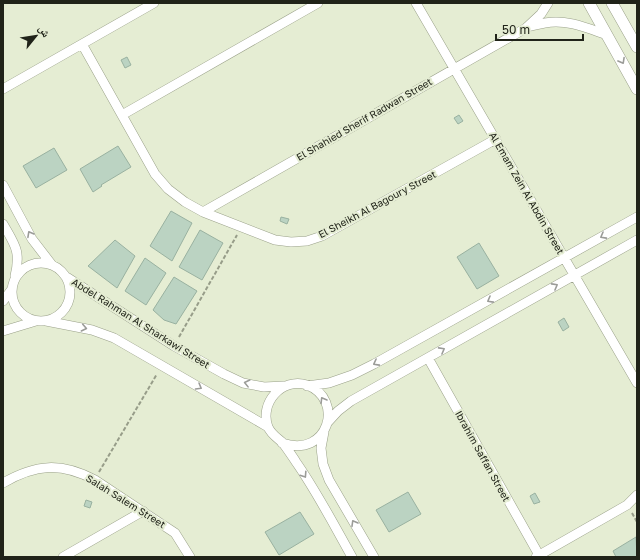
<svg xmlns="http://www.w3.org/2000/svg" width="640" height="560" font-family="'Golos Text','Noto Naskh Arabic',sans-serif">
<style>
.building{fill:#bbd3c2;stroke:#99b1a0}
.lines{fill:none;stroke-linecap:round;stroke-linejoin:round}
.minor-casing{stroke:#9aa189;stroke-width:10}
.tertiary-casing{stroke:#9aa189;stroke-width:12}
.path{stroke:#979d89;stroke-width:2;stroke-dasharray:4 2;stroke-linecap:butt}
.minor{stroke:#fff;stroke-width:9}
.tertiary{stroke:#fff;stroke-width:11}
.oneway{stroke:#9b9c98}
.labels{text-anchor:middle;stroke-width:4;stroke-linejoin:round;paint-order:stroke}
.street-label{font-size:10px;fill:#202319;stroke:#e5edd3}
</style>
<rect width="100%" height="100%" fill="#e5edd3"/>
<path class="building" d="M127,57L131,65L125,68L121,60Z
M459,115L463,121L458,124L454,118Z
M118,146L131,167L101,185L102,186L93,192L80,169Z
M54,148L67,170L36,188L23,166Z
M171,211L192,223L172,261L150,246Z
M281,217L289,219L287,224L280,221Z
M200,230L223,243L202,280L179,267Z
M115,240L135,256L117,288L88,266Z
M479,243L499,276L477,289L457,257Z
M145,258L166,273L146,305L125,291Z
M174,277L197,291L176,324L164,320L153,310Z
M564,318L569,327L563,331L558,322Z
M408,492L421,514L389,532L376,510Z
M535,493L540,502L534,504L530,496Z
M86,500L92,502L90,508L84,506Z
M300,512L314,534L279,555L265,532Z
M636,537L637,557H616L613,551Z"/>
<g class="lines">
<defs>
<path id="minor" d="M416,3L637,383
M527,27C533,26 539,24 545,23C567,19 587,28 607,35
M82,44L155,174L168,189L185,202L203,212L275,240L291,242L307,241L322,236L496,139
M3,89L154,3
M122,115L318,3
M3,185L32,239L52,265
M203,212L526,28L541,14L548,3
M3,224C15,245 21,251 15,276
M12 292a29 29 0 1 1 58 0a29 29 0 1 1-58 0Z
M65,276L174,346L224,374L243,383L264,387L284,386
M3,301L12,289
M46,321L92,330L114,338L268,427
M3,331L36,321
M428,358L539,555
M307,386L329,383L352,375L374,364L637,217
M327,423L338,411L351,401L637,240
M324,432L321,448L323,464L329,480L374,557
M282,443C329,459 345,399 307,385C282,377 259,403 268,427C271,434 276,437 282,442C287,448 292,456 296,462C317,492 334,525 352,557
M3,483C36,464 61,462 95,480L175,533L190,557
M63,557L143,511
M536,557L627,505L637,495"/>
<path id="tertiary" d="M589,3L637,89
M612,3L637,47"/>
</defs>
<use href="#minor" class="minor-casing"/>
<use href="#tertiary" class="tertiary-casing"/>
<path class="path" d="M179,337L237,235
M99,472L157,374
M632,513L637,522"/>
<use href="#minor" class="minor"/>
<use href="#tertiary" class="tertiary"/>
</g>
<defs><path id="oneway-chevron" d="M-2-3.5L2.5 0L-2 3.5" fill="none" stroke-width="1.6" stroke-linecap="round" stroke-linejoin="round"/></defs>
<g class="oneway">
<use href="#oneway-chevron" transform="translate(622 61) rotate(61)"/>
<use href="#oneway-chevron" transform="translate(30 234) rotate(-119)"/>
<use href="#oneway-chevron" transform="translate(603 236) rotate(151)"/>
<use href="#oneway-chevron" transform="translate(555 286) rotate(-29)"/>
<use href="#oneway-chevron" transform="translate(490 300) rotate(151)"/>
<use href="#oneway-chevron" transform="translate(84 328) rotate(12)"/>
<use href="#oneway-chevron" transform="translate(442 350) rotate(-29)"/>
<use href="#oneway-chevron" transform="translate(376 363) rotate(152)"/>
<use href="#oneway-chevron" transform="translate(247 383) rotate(-166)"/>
<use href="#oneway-chevron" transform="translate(199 387) rotate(30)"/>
<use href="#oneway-chevron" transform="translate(323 400) rotate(-121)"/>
<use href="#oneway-chevron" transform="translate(304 475) rotate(57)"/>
<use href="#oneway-chevron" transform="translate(354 523) rotate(-120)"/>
</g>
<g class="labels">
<g class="street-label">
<text transform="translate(364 119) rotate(-30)" y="4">El Shahied Sherif Radwan Street</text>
<text transform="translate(527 193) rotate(60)" y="4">Al Emam Zein Al Abdin Street</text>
<text transform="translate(377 204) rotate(-28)" y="4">El Sheikh Al Bagoury Street</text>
<text transform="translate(141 323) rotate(32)" y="4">Abdel Rahman Al Sharkawi Street</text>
<text transform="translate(483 456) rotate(61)" y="4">Ibrahim Saffan Street</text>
<text transform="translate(126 501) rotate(32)" y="4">Salah Salem Street</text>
</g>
</g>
<rect width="640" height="560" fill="none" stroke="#202319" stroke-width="8"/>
<g transform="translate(36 36) rotate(60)" stroke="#e5edd3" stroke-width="3" paint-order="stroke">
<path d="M0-3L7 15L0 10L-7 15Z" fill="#202319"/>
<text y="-6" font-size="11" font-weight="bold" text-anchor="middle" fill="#202319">ش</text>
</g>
<path d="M496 34v6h87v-6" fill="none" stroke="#202319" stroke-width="2"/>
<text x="502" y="34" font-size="12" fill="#202319" stroke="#e5edd3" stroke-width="3" paint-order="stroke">50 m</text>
</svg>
